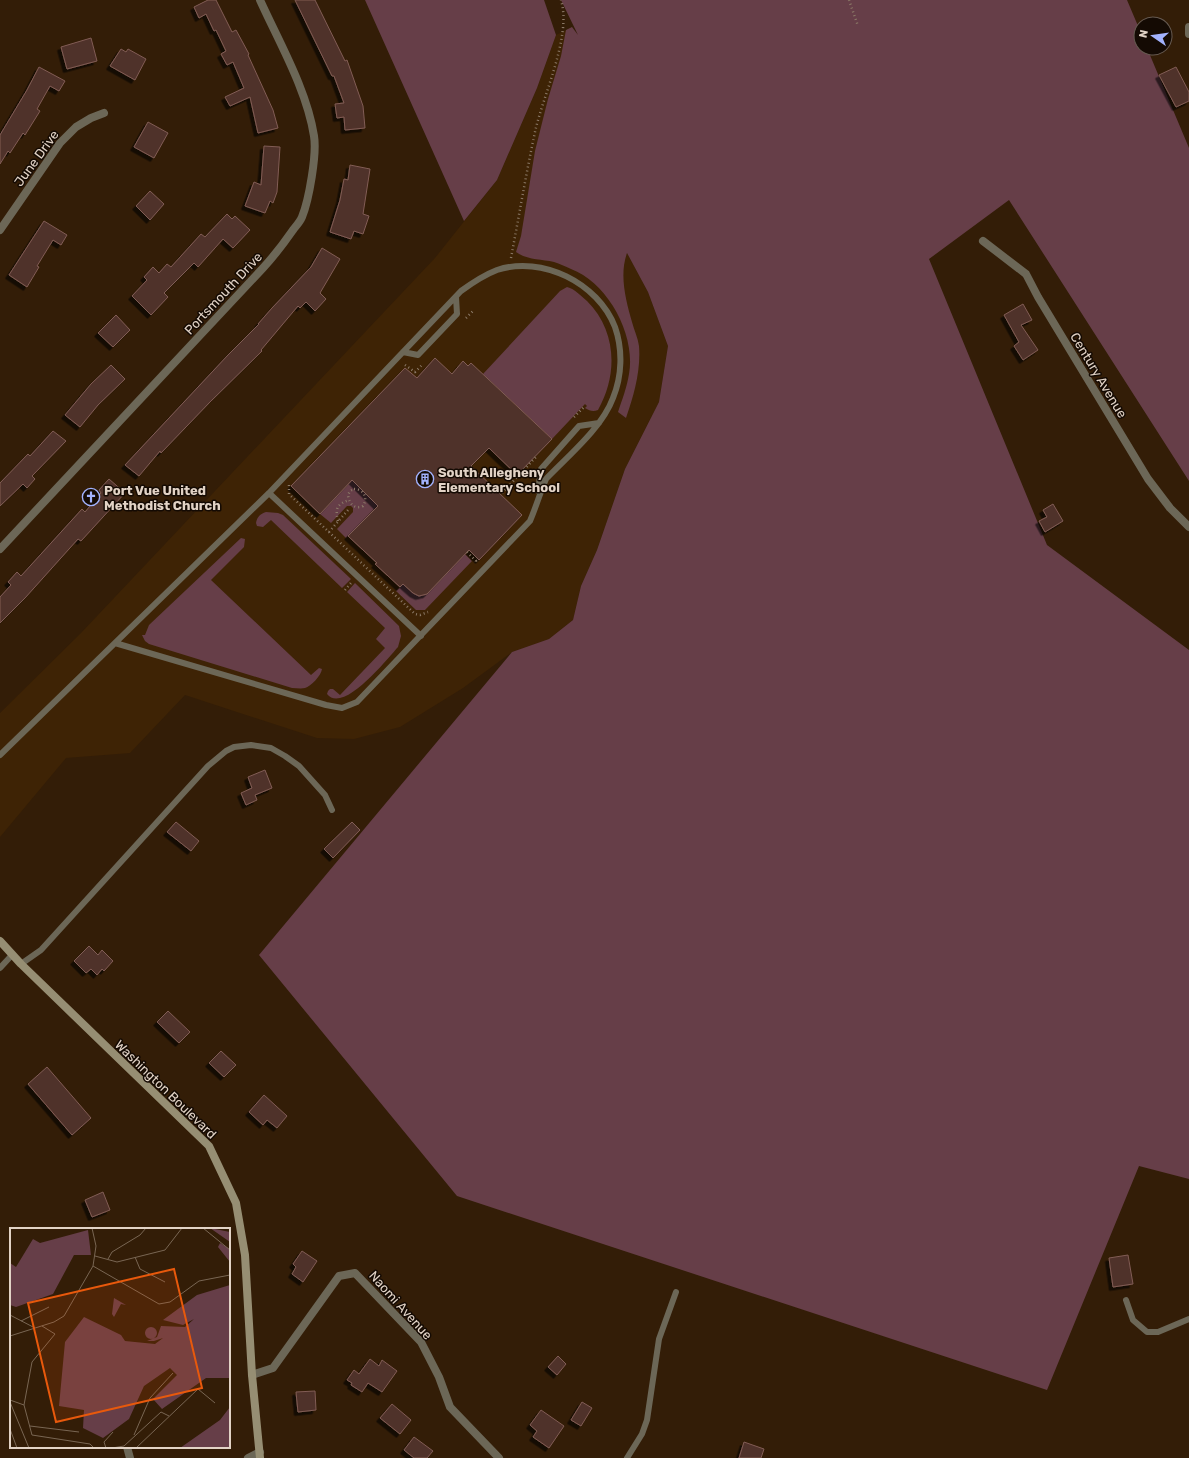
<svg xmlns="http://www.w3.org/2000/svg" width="1189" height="1458" font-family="Rubik,sans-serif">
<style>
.built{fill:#3e2305}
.green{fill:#663e48}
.building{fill:#503029;stroke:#815d55;filter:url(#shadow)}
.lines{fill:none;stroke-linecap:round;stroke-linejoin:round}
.path{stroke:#8b7967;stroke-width:2.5;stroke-dasharray:1 3;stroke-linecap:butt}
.lane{stroke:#6c6757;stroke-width:6}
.street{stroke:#6c6757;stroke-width:8}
.secondary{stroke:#968e73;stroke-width:8}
.labels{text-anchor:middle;stroke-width:3;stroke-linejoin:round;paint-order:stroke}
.street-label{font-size:13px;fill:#e2d3c6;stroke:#140a03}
.poi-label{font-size:13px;font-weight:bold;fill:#e2d3c6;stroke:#140a03;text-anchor:start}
.inset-road{fill:none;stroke:#796653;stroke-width:1}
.view{fill:#e8590c;fill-opacity:0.15;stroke:#e8590c;stroke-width:2}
.inset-edge{fill:none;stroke:#e2d3c6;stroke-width:2}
</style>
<defs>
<filter id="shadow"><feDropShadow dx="-3.5" dy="3.5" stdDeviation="0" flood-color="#0009"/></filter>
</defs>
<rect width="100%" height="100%" fill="#331d07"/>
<path class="built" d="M572,27L627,253L648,292L668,346L659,402L625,469L597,550L581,586L573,620L549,639L512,652L463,688L400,727L354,739L317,738L185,695L130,753L66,758L0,837V713L81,633L435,258L497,180L537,88L556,35Z"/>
<path class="green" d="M365,0H544L556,35L537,88L497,180L464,221Z
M561,0H1127L1141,33V48H1147L1189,148V481L1009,200L929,259L1047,545L1189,650V1179L1139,1166L1047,1390L457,1196L259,955L512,652L549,639L573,620L581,586L597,550L625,469L659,402L668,346L648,292L627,253C619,275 626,301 632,322C634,330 638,338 639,346C641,370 634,395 626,418L618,412C622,400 627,387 629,374C636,335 608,283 571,269C565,266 560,264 554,262C541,259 527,260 516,252L521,236L535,151L548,99L561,56L566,30L572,27L578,35Z
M567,287C575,289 581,296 587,301C617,331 618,375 598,410C593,412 590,411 585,408L587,406L585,404L552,439L483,374L560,291Z
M359,473L378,505L346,538L337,529L353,512V508L351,506H347L331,523L320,514Z
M266,512L278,513L283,515L351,579L342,588L271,520L263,527L257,526L256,523C257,517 260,514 266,512Z
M241,538L245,539L244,547L211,580L311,675L319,668L322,669C321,676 311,686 305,688C301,689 296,688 292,688L149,644L145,641L142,635H145L149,625Z
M465,554L472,561L425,610H416L396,591L403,584C410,591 417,599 427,594Z
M355,583L399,626L401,636L398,647C388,658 343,715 327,694L328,691L330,689H333L340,695L385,648L376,639L385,628L347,592Z"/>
<path class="building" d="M208,0H216L232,32L236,30L249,54L248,55L273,110L278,128L258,133L250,97L230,106L225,97L244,88L233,62L227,65L221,54L226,51L216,30L214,31L206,14L199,18L194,7Z
M295,0H315L345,61L347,60L363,106L365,128L345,130L344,117L337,118L335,104L344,103L334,76H332Z
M91,38L97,61L67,69L61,47Z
M121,49L126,52L128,49L146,59L135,80L110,66Z
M39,67L65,81L59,91L50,86L37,109L40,111L25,135L23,133L10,153L8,151L0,164V135L27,90Z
M1176,67L1189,92V101L1176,107L1159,75Z
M148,122L168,133L154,158L134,147Z
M264,146L280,147L277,192L273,203L270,201L265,213L245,206L254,182L261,185Z
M350,165L370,169L363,214L369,216L363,234L354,231L351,239L330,232L340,200L344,179L348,180Z
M150,191L164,204L150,220L136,206Z
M227,214L232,219L235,216L250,230L233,248L223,239L198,267L194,263L164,293L168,297L151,315L132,296L147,280L144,277L153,267L159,273L167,264L171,267L201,234L205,237Z
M44,221L67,235L61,245L53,240L37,266L39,267L27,287L9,275Z
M322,248L340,259L320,293L326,299L315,311L306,302L300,308L298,306L261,350L262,351L210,402L161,453L160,451L139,476L125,465L228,355L259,324H258L272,308L311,267Z
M1023,304L1032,320L1021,325L1038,350L1023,360L1014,346L1019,342L1004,315Z
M116,315L130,330L113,347L98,333Z
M435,358L452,374L463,361L468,366L471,363L552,439L517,475L489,448L471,466L522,515L479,560L469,550L427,594L419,596L413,593L403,584L400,587L375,564L377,563L348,536L378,506L352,480L320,514L291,486L405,368L417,378Z
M111,365L125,379L98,405L80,427L65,415L91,384Z
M53,431L66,441L32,476L35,479L27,488L23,484L0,506V483L28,454L30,456Z
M109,479L125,493L81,541L78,539L25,598L0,623V597L11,585L8,582L17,572L21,576L82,509L85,512L101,493L99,490Z
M1053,504L1063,521L1045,532L1039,521L1047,517L1043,510Z
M265,770L272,788L255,795L257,800L246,805L241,793L252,788L248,777Z
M176,822L199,841L191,851L167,832Z
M352,822L360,830L333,858L324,849Z
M89,946L98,955L102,950L113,961L104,971L102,969L97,975L91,969L86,973L74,961Z
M168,1011L190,1032L179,1043L157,1022Z
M221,1051L236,1065L224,1077L209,1063Z
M47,1067L91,1118L72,1135L28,1084Z
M264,1095L287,1116L277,1128L267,1120L263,1125L249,1112Z
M103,1192L110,1210L92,1217L85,1200Z
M302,1251L317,1261L303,1282L292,1274L296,1267L293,1264Z
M1128,1255L1133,1284L1113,1287L1109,1258Z
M558,1356L566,1364L557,1375L548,1367Z
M370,1359L379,1366L382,1360L397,1371L382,1392L368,1383L362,1392L351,1385L352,1383L347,1380L354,1370L359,1374Z
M315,1391L316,1410L298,1412L296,1392Z
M582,1402L592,1408L581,1426L571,1420Z
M392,1404L411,1420L400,1434L380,1418Z
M541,1410L564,1426L549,1448L533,1437L537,1431L530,1425Z
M414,1437L433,1451L427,1458H414L404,1450Z
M744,1442L764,1449L761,1458H739Z"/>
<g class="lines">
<path class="path" d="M849,0L858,26
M511,258C519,216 526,174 535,132C543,95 572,36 561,0
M466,318L474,310
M405,365L415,372L423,364
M574,417L585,406
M289,485V494L415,614L420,615L428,612
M354,489C364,489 368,498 363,506C354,510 349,503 348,495L350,491Z
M502,493L536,457
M338,521C335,509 337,504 349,500
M329,532L348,510
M467,552L476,561L474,563
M345,590L351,583"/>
<path class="lane" d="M403,352L418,355L457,314L456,297
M538,491L541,469L579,426L599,423
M269,493L421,636
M0,755L269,493L461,291C472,283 484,275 497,270C542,255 598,283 615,327C623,350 622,376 613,398C602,428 568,456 546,479C540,493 536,507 530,521L357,702L342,708L326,705L115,643
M21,964L41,950L208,766L226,751L234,747L251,745L271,748L285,756L299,766L325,795L332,810
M0,968L12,955
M1126,1300L1133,1320L1147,1332H1158L1189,1319
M627,1458L642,1434L647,1420L659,1339L676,1292"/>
<path class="street" d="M1189,27V34
M0,230L60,143L76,127L91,118L104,113
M983,241L1026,274L1038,297L1148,479L1170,508L1189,527
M0,549L263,268C274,256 284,243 293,230C296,226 300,222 302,217C309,200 317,154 314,136C307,90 279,42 260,0
M252,1375L273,1368L339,1276L355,1273L421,1342L439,1377L450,1407L499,1458
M127,1447L130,1458
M248,1458L260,1452"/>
<path class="secondary" d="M0,941L21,964L209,1146L236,1203L245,1255L252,1375L260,1458"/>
</g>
<defs>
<symbol id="building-ring" viewBox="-11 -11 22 22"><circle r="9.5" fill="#140a03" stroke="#a2b2fd" stroke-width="1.5"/><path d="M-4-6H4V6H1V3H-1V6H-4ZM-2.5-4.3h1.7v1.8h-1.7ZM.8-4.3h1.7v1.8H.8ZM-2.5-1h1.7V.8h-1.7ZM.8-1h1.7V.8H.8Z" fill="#a2b2fd"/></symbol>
<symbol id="church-ring" viewBox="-11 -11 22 22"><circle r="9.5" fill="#140a03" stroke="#a2b2fd" stroke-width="1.5"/><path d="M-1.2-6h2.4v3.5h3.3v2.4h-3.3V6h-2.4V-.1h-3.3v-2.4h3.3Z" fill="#a2b2fd"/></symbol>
</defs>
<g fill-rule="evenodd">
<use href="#building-ring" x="415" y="469" width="20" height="20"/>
<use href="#church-ring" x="81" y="487" width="20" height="20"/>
</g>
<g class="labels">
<g class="street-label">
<text transform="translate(36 158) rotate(-54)" y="5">June Drive</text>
<text transform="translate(223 293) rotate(-47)" y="5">Portsmouth Drive</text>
<text transform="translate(1099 375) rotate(59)" y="5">Century Avenue</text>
<text transform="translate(166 1089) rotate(44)" y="5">Washington Boulevard</text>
<text transform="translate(401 1305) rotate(48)" y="5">Naomi Avenue</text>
</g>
<g class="poi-label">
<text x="438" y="477">South Allegheny<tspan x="438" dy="15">Elementary School</tspan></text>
<text x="104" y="495">Port Vue United<tspan x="104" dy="15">Methodist Church</tspan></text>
</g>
</g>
<g transform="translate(10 1228)">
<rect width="220" height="220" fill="#331d07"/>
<path d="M200,0L220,4V14ZM78,2L81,27H64L43,66L6,79L0,77V35L6,39L23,11L30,15ZM210,15L220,21V34L208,19ZM220,57V150H196L152,181L143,171L167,147L160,140L134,158L119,191L93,210L73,200L74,182L49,178L55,114L74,89L111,107L115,113L145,116L153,110L144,113H137L147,109L151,98L175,99L184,91L173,97L153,92L187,67ZM104,70L116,77L111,76L104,89L102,86ZM135 105a6 6 0 1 1 12 0a6 6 0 1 1-12 0ZM220,179V220H170L210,192Z" fill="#663e48"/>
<path class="inset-road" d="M193,0L220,22M85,28L107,34L155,22L172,0M125,29L130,41L155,54M98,31L102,24L130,7L136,0M83,38L149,76L160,74L189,53L220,47M0,87L25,100M11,93L39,79M0,108L44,94L54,88L83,38L86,18L82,0M0,172L14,177L22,207L80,216L84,220M0,174L19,220M14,177L22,134L45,106L32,98M20,198L69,204M0,201L7,220M124,207L140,170L163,145M96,220L94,214L103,204M102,220L114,218L151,184L159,188M126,220L188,161L205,175"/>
<path class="view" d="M164,41L192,160L46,194L18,75Z"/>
<rect width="220" height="220" class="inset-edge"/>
</g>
<g transform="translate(1153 36) rotate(283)"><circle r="19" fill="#140a03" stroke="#665a51"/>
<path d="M0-3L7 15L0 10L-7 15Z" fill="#a2b2fd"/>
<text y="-6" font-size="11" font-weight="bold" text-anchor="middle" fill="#e2d3c6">N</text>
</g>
</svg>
